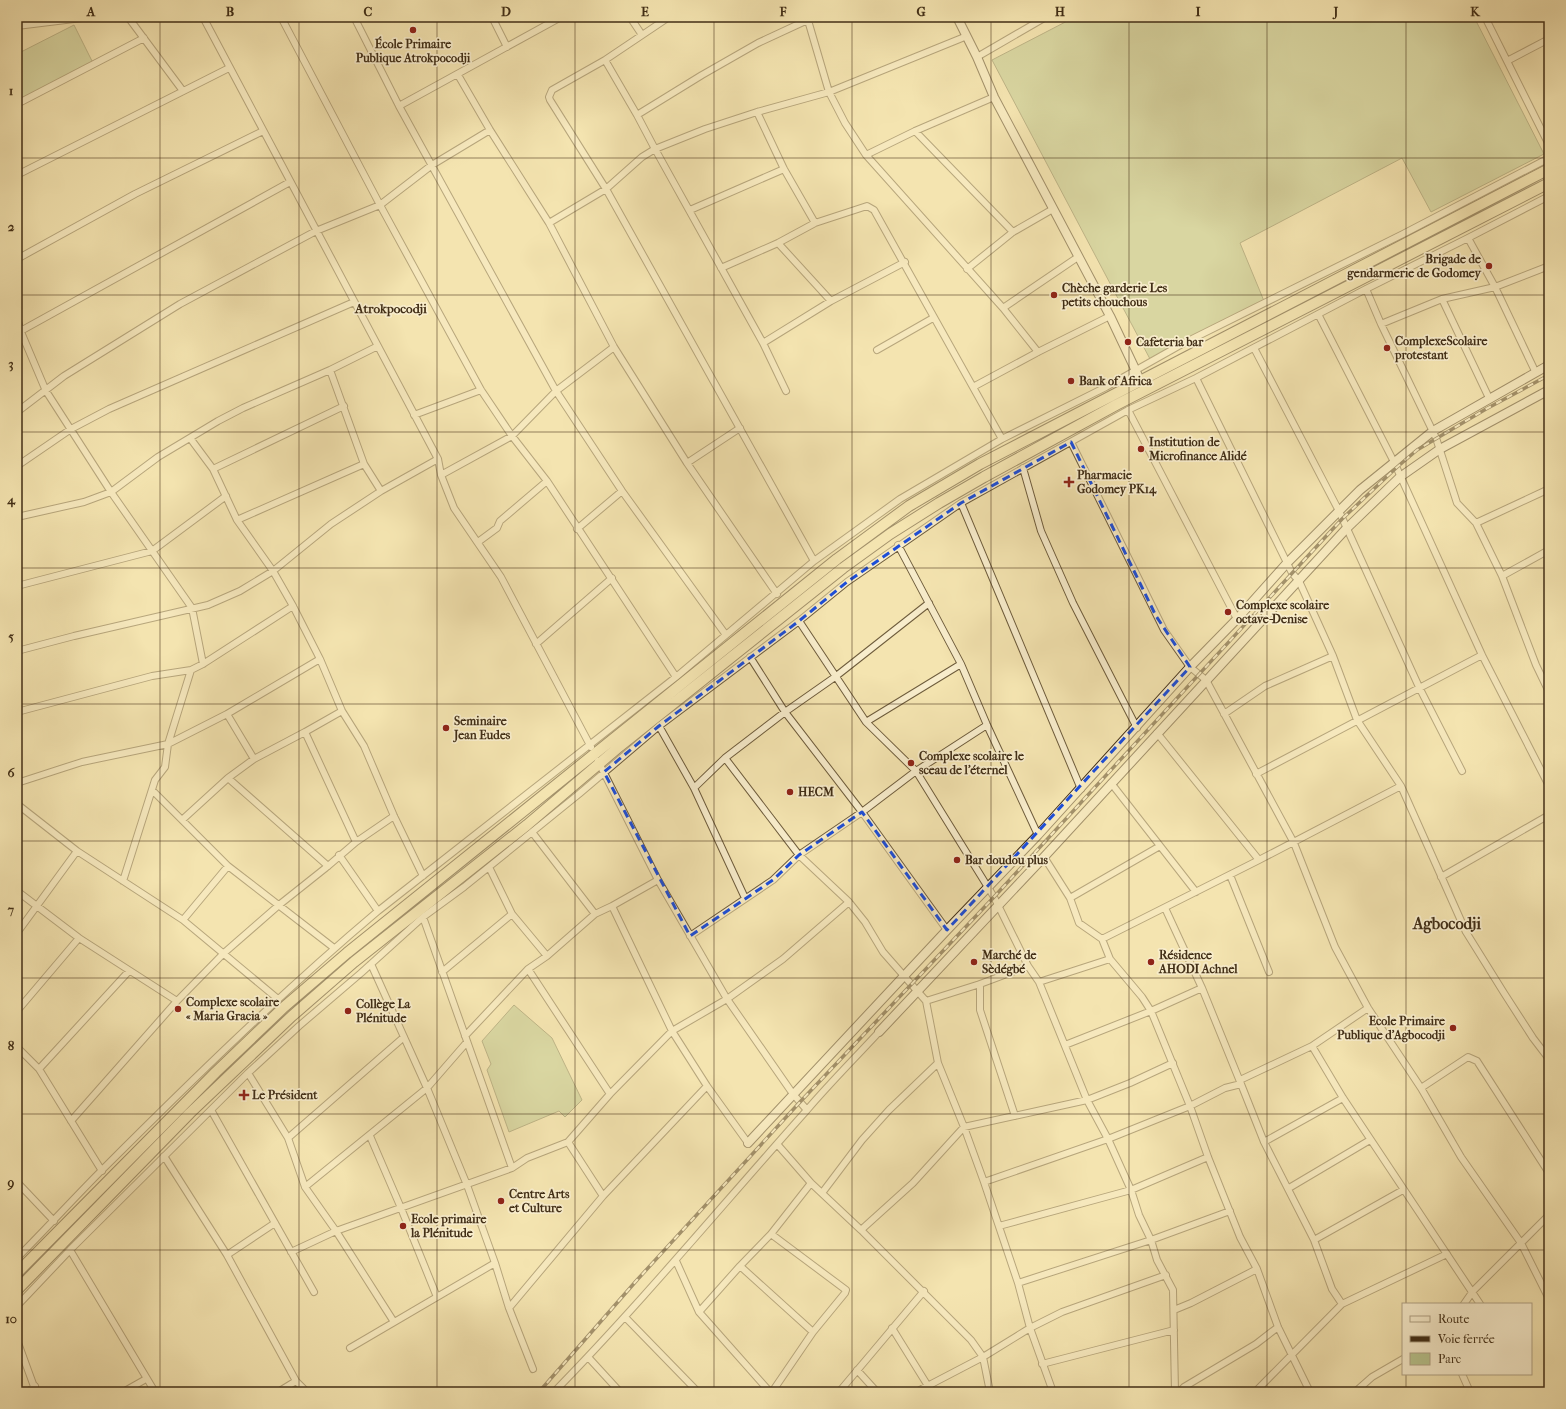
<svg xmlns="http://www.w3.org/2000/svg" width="1566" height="1409" font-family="'IM FELL French Canon',serif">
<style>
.green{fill:#b8c58e;stroke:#7c7a52}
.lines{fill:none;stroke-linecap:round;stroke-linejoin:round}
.minor-casing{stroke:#6e5c3c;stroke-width:8}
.secondary-casing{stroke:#412e16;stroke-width:10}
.trunk-casing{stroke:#412e16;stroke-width:12}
.minor{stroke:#f8edcc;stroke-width:6}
.secondary{stroke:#f8edcc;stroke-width:8}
.trunk{stroke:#f4e4b0;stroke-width:10}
.rail-casing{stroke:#412e16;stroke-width:3.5}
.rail{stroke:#f8edcc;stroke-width:2;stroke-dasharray:6;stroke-linecap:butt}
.marked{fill:none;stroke:#1d4ed8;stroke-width:3;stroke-dasharray:8 5;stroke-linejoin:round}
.grid{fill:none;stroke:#412e16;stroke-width:1;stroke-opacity:0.55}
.poi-dot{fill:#8f2418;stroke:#f8edcc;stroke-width:1.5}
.labels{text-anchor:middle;stroke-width:3.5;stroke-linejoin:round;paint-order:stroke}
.poi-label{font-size:12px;font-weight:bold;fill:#412e16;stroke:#f8edcc;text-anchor:start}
.neighbourhood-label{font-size:13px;font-weight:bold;fill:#412e16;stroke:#f8edcc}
.district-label{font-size:16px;font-weight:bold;fill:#412e16;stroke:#f8edcc}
.neatline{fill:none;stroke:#412e16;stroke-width:1.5}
.grid-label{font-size:13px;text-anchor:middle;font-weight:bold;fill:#412e16}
</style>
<rect width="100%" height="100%" fill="#f4e4b0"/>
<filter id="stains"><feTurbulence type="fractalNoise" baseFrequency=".005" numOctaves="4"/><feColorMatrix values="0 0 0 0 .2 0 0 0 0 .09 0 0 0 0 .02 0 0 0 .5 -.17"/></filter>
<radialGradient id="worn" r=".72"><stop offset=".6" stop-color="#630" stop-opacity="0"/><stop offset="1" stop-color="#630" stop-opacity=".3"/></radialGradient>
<path class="green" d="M1075,17H1474L1544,154L1431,212L1402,158L1240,243L1264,301L1150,359L992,60Z
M74,25L93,63L17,101V54Z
M514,1005L552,1038L582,1100L565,1117L559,1111L509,1132L487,1070L491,1064L482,1041Z"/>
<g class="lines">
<defs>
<path id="minor" d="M128,17L183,91
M203,17L438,459L441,475L454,508L501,577L591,747
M281,17L380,205L481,390L512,436L547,481L676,677
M354,17L399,106L556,391L622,491L726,635
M492,17L507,47
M630,17L642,35
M669,17L605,60L552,90L549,97L550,100L606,189L814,561
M807,17L829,92L845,123L866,155L1003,308L1038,352
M1485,17L1549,145
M17,26L90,17
M977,57L1046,17
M605,60L637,115L655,149L763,343L786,391
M1507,61L1549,39
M458,75L490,130L549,223L614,347L687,463L777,594
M17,104L144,38
M399,106L561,17
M757,112L784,169L815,223
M637,115L702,75L758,43L814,17
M915,131L1013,232
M866,155L915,131L994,97
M17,175L229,68
M690,210L784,169
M549,223L606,189L642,157L655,149L705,129L757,112L829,92L967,36
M1468,238L1495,287L1535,371
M778,243L831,301
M17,259L135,194L263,131
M721,268L778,243L815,223L867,206L874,210L1002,439
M967,269L1013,232L1053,209
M1366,289L1381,324L1436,438L1457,503L1476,523L1502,576L1536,665L1549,692
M1442,299L1489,398
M1003,308L1078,257
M1318,314L1394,462L1482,655L1549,786
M17,318L21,332L46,391L111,492L192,608L203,664
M1381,324L1442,299L1495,287L1549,266
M17,333L290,182
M763,343L831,301L905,262
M1254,348L1339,511L1419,687L1462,771
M877,350L933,318
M330,370L364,464L381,491
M1196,378L1292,573L1299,581L1333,656L1357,720L1401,786L1466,932L1504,993L1533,1038L1549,1059
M973,387L1038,352L1110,316
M1128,410L1237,619
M17,412L64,376L180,304L316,231L380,205L432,165L490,130
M414,415L481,390
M190,438L213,469L237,520L273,571L293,606L320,659L342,711L364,746L394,816L423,876
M1071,442L1164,630L1190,667L1206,680L1294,843L1335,947L1368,1008L1421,1088L1461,1157L1521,1243L1549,1299
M687,463L740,428
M17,466L71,429L109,409L354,302
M1023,468L1041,531L1073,603L1137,728
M213,469L344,406
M441,475L512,436L556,391L614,347
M961,503L1081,789
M17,517L84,502L111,492L158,457L218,421L243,408L330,370L378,346
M237,520L364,464
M1476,523L1549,489
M577,529L622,491
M478,542L497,528L500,521L547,481
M898,545L961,664L987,725L1038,835
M1502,576L1549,550
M17,586L152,551L226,496
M799,621L866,722L916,771L994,897L1028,966L1039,982L1087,1100L1108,1139L1131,1190L1139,1215L1151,1240L1157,1260L1173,1290L1175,1392
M536,644L612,578
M17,651L74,636L208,605L240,591L273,571L331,524L381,491L438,459
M750,657L785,712L862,812L947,930
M17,712L152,676L191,670L203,664L293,606
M227,714L254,759
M1224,714L1265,686L1333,656
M866,722L961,664
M659,726L694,788L745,898
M305,732L356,842
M1157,733L1259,860
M725,758L799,855L849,902L865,922L883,952L926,1001L938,1063L964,1127L984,1182L1018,1283L1030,1328L1053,1392
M598,761L658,880L727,999L793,1094L807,1110
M1256,774L1482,655
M228,778L328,866
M17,783L82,762L168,744L227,714L320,659
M1111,783L1196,892
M694,788L725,758L785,712L835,677L929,603
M152,790L228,866L334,948
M17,804L77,851L183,920L278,999
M182,820L228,778L254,759L305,732L342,711
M532,832L595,914
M339,855L378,911
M1044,857L1070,898L1079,923L1102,939L1110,959L1142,997L1151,1011L1190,1106L1208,1157L1240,1237L1257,1269L1278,1327L1310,1392
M489,867L512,914L547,956
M1230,875L1269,972
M1441,877L1549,815
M123,881L155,780L165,767L168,744L191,670
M17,891L79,938L177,1001
M1070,898L1160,846
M612,906L672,1031L707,1086L748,1143
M423,917L512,1168
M183,920L228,866
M17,933L77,851
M690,936L773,880L799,855L862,812L916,771L987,725
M1102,939L1259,860L1401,786
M371,964L427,1088L467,1185L495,1263L509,1308L533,1369
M528,969L610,1094
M442,972L512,914
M1039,982L1110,959
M980,984V1010L1015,1116
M926,1001L980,984L1028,966
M17,1011L79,938
M465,1036L528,969L547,956L595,914L612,906L658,880
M1065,1045L1151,1011L1202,988
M1312,1046L1343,1098L1480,1304
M17,1047L39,1069L102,1171
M39,1069L129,971
M248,1073L288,1138L305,1187L336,1231L394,1322
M1240,1080L1312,1046L1368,1008
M1241,1084L1264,1142L1314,1240L1332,1289L1342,1304
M1421,1088L1468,1057L1477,1061L1549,1173
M211,1110L314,1292
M71,1121L177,1001L224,953L279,905L328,866L356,842L394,816
M370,1136L401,1208L437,1297
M288,1138L404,1037
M568,1142L603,1196
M1264,1142L1343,1098
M777,1144L811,1183L861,1230L971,1340L983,1357L990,1392
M164,1156L227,1255L296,1381L307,1392
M17,1182L54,1221
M984,1182L1108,1139L1190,1106L1225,1088L1241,1084L1202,988L1165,908
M305,1187L427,1088L467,1042
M1289,1188L1370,1140
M822,1193L862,1140L889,1110L938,1063
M999,1226L1131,1190L1208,1157
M861,1230L913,1183L964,1127L1087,1100L1130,1083L1173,1063
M771,1234L846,1290L845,1293L813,1332L772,1392
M1314,1240L1403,1190
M70,1250L155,1392
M291,1252L336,1231L512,1168L527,1158L568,1142L610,1094L672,1031L727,999L783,959L849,902
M227,1255L275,1223
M17,1258C46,1229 74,1198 103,1169C192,1080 282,992 378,911L676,677L814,561L900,499L1002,439L1106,387L1184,343L1403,234L1549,158
M676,1261L699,1312L770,1392
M740,1266L813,1332
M1018,1283L1151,1240L1230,1211
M1464,1304L1473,1291L1549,1215
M17,1306L70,1250L248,1073L299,1026L361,973L423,917L464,887L579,794L659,726L799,621L847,582L961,503L1128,410L1196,378L1366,289L1468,238L1549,196
M509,1308L603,1196L707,1086
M1174,1310L1191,1303L1257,1269
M699,1312L740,1266L771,1234L811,1183
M625,1317L698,1392
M892,1328L928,1386
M17,1340L36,1392
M350,1348L495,1263
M588,1357L620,1392
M1042,1364L1174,1330
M857,1370L877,1392
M1462,1374L1470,1392
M28,1392L35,1386
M123,1392L146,1379
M278,1392L296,1381
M554,1392C642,1302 723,1204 807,1110C830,1083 855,1058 879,1032
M839,1392L924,1291
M916,1392L983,1357L1030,1328L1062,1312L1166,1275
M1179,1392L1184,1387L1256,1344L1278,1327
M1255,1392L1342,1304L1447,1254
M1355,1392L1372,1377L1403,1359"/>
<path id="secondary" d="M957,17L977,57L994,97L1110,316L1136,371L1140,381
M879,1032L1044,857L1346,529L1400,477L1440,449L1549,390
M748,1143L947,930L1038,835L1190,667L1237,619L1287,563L1360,490L1433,431L1549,365"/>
<path id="trunk" d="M17,1273L216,1072L284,1007L347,953L837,559L909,506L980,464L1549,169
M17,1290L190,1113L292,1016L354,962L527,825L620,746L843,568L890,534L939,503L984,477L1116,405L1549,183"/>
</defs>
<use href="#minor" class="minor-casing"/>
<use href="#secondary" class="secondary-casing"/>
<use href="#trunk" class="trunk-casing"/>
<use href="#minor" class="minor"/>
<use href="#secondary" class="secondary"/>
<use href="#trunk" class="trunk"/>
<defs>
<path id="rail" d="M539,1392L637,1280L800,1102L994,897L1342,519L1396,468L1417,450L1486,409L1549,375"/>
</defs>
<use href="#rail" class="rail-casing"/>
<use href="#rail" class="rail"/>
</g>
<path d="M0 0H1566V1409H0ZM1071,442L1156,616L1190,667L947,930L862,812L799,855L773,880L690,936L604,772L659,726L799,621L847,582L961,503Z" fill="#f4e4b0" fill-opacity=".55" fill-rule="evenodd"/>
<path class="marked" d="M1071,442L1156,616L1190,667L947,930L862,812L799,855L773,880L690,936L604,772L659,726L799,621L847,582L961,503Z"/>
<path class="grid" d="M160,17V1392M299,17V1392M437,17V1392M575,17V1392M714,17V1392M852,17V1392M991,17V1392M1129,17V1392M1267,17V1392M1406,17V1304M17,158H1549M17,295H1549M17,432H1549M17,568H1549M17,704H1549M17,841H1549M17,978H1549M17,1114H1549M17,1250H1549M1406,1374V1392"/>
<g class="poi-dot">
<circle cx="413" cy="30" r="4"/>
<circle cx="1489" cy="266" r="4"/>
<circle cx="1054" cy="295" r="4"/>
<circle cx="1128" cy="342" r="4"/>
<circle cx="1387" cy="348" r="4"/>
<circle cx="1071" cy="381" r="4"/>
<circle cx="1141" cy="449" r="4"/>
<path d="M1067 476h4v4h4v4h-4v4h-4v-4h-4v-4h4z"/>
<circle cx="1228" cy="612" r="4"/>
<circle cx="446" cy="728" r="4"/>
<circle cx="911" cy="763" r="4"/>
<circle cx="790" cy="792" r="4"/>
<circle cx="957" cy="860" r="4"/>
<circle cx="974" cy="962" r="4"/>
<circle cx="1151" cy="962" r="4"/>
<circle cx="178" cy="1009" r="4"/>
<circle cx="348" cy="1011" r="4"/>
<circle cx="1453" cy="1028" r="4"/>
<path d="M242 1089h4v4h4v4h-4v4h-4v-4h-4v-4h4z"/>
<circle cx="501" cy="1201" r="4"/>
<circle cx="403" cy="1226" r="4"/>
</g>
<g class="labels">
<g class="poi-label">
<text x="413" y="48" text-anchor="middle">École Primaire<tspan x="413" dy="14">Publique Atrokpocodji</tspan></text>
<text x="1481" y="263" text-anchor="end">Brigade de<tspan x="1481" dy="14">gendarmerie de Godomey</tspan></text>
<text x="1062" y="292">Chèche garderie Les<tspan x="1062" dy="14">petits chouchous</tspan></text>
<text x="1395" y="345">ComplexeScolaire<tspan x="1395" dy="14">protestant</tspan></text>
<text x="1136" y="346">Cafeteria bar</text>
<text x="1079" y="385">Bank of Africa</text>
<text x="1149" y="446">Institution de<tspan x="1149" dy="14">Microfinance Alidé</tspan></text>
<text x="1077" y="479">Pharmacie<tspan x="1077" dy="14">Godomey PK14</tspan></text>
<text x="1236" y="609">Complexe scolaire<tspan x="1236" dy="14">octave-Denise</tspan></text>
<text x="454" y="725">Seminaire<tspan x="454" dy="14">Jean Eudes</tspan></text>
<text x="919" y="760">Complexe scolaire le<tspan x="919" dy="14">sceau de l'éternel</tspan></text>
<text x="798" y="796">HECM</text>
<text x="965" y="864">Bar doudou plus</text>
<text x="982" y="959">Marché de<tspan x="982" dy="14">Sèdégbé</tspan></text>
<text x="1159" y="959">Résidence<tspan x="1159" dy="14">AHODI Achnel</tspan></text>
<text x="186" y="1006">Complexe scolaire<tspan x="186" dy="14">« Maria Gracia »</tspan></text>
<text x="356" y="1008">Collège La<tspan x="356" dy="14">Plénitude</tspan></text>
<text x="1445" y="1025" text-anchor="end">Ecole Primaire<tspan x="1445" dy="14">Publique d'Agbocodji</tspan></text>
<text x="252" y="1099">Le Président</text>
<text x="509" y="1198">Centre Arts<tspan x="509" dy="14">et Culture</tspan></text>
<text x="411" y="1223">Ecole primaire<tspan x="411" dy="14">la Plénitude</tspan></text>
</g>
<g class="neighbourhood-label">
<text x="391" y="313">Atrokpocodji</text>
</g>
<g class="district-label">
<text x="1447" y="929">Agbocodji</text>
</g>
</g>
<rect width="1566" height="1409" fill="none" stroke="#f4e4b0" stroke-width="44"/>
<rect x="1402" y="1303" width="130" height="72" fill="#f8edcc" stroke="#afa183"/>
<rect x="1410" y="1316" width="20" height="6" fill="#f8edcc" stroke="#afa183"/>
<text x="1438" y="1323" font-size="12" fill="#412e16">Route</text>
<rect x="1410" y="1336" width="20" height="6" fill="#412e16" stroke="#afa183"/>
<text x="1438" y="1343" font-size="12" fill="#412e16">Voie ferrée</text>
<rect x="1410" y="1353" width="20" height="12" fill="#b8c58e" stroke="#afa183"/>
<text x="1438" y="1363" font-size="12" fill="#412e16">Parc</text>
<rect x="22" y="22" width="1522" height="1365" class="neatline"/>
<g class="grid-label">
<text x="91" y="16">A</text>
<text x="230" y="16">B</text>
<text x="368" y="16">C</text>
<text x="506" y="16">D</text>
<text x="645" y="16">E</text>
<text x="783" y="16">F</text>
<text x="921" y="16">G</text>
<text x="1060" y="16">H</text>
<text x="1198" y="16">I</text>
<text x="1336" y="16">J</text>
<text x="1475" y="16">K</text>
<text x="11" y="95">1</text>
<text x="11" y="231">2</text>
<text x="11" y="368">3</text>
<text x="11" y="504">4</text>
<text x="11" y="641">5</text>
<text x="11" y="777">6</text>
<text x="11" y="914">7</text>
<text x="11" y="1050">8</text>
<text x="11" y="1187">9</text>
<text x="11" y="1323">10</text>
</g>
<rect width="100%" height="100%" filter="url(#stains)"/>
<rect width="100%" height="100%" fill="url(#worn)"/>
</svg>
